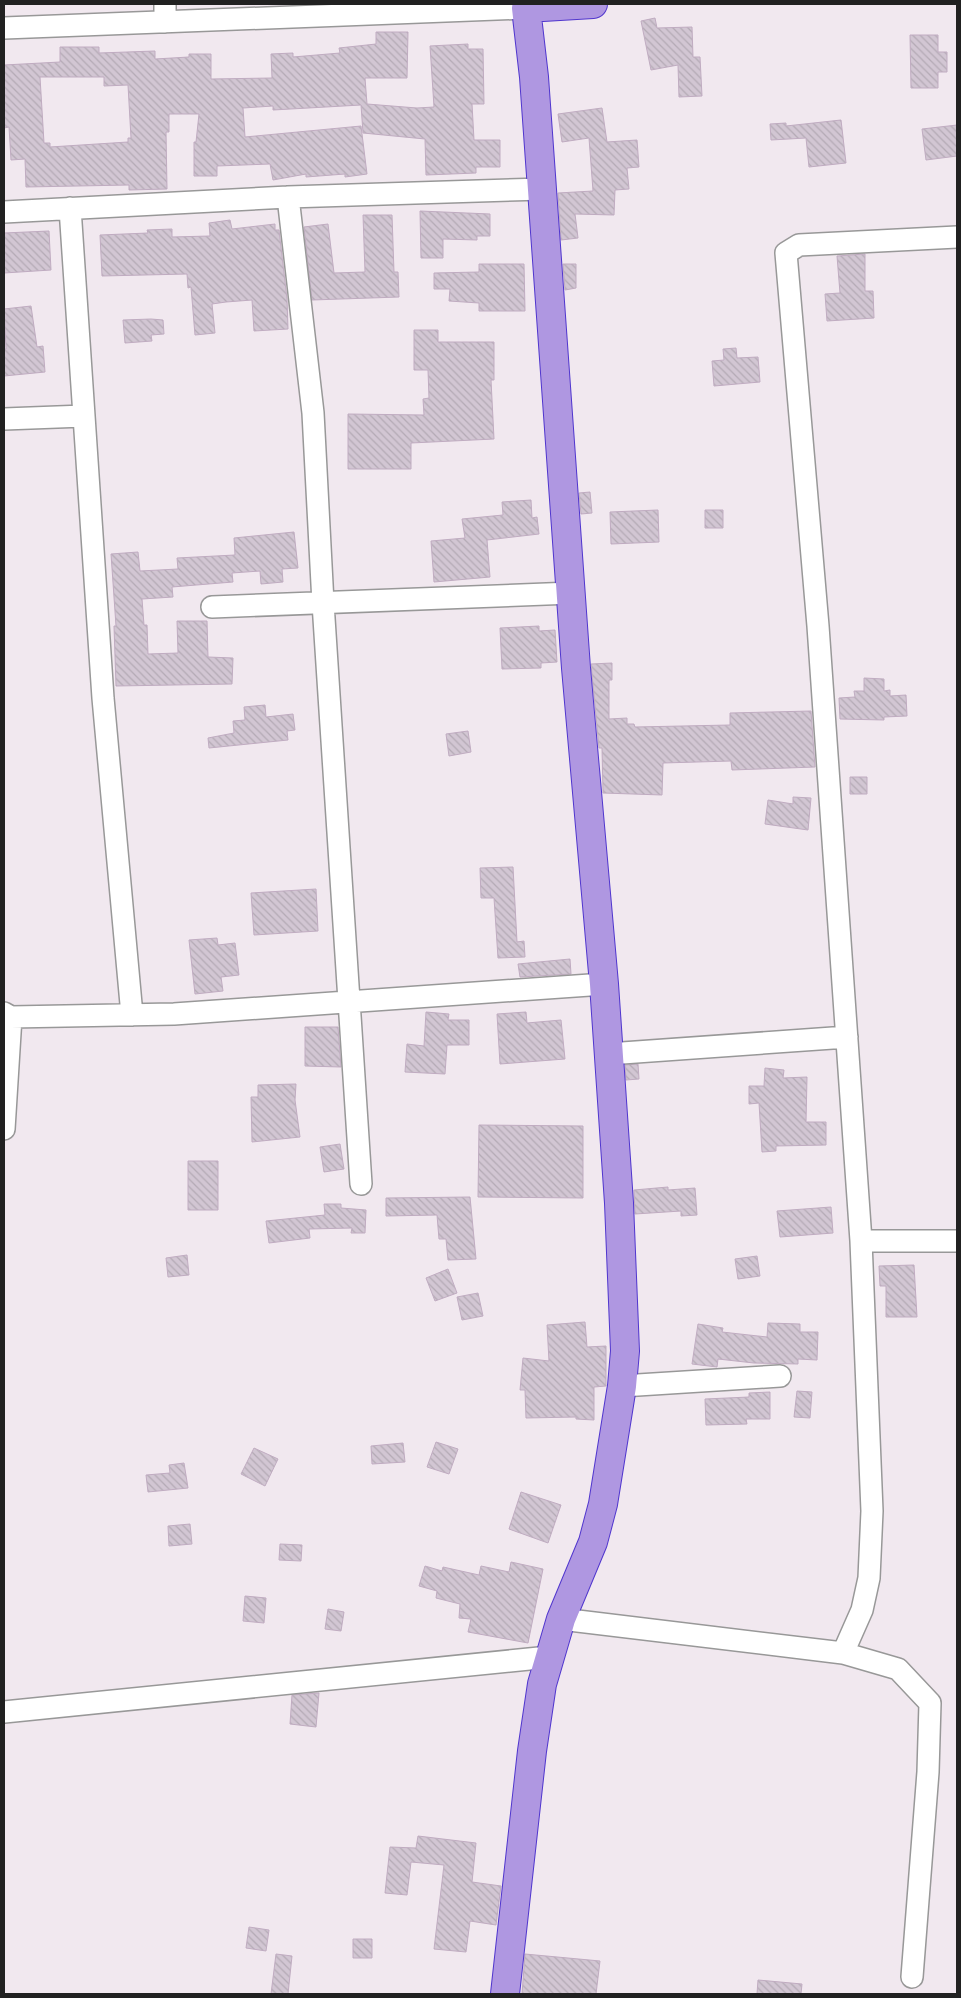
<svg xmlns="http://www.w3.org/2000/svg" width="961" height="1998" font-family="Cabin,sans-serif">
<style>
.building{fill:url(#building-back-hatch);stroke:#c0acc1;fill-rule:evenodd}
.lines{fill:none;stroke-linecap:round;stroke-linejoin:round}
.minor-casing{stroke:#989898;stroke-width:24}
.highway-casing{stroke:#5036ce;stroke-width:30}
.minor{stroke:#fff;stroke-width:21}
.highway{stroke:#af97e1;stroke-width:28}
</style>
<defs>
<pattern id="building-back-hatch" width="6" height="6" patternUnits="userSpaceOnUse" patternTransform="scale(1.25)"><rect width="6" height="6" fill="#d2c6d3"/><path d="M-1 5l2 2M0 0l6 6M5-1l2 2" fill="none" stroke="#b4aab5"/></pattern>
</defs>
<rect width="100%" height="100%" fill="#f1e8ef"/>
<path class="building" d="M655,18L657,28L692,27L693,57H700L702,96L679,97L678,65L651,70L641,21Z
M376,32H408L407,78H365L367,104L417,108L434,107L430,46L468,44V49H483L484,104H472L474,140H500V167H476V173L426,175L425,139L363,133L361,105L273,110V106L243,108L245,137L361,126L367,174L345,177V174L306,177V174L273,180L270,164L217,166V176H194V142H196L199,114H169V132H166L167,189L129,190V185L26,187L25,159L11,160L9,127L4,128V65L60,62V47H99V53L155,51V59L189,57V54H211V79L272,78L271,54L293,53V57L340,53L339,48L376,44ZM40,77H104V86L128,85L131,138H128V142L50,147V143H44Z
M910,35H938V52H947V72H938V88H911Z
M602,108L607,142L637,140L639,167L627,168L629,189L615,190L614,215L575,214L578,238L561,240L558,193L593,191L589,138L562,142L558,114Z
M841,120L846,163L809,167L806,138L771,140L770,124L786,123V126Z
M957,125V156L926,160L922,129Z
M420,211L490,214V236H477V240L443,239V258H421Z
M363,215H392L394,272H398L399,297L312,300L304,227L328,224L334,273L365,272Z
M230,220L232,229L275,224V230H279L287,299L288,329L254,331L252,300L226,302L212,304L215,333L195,335L191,287L188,288L187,274L102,276L100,235L148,233L147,230L172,229V237L210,236L209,223Z
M49,231L51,270L4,273V233Z
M865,254V291H873L874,318L827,321L825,294L840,293L837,256Z
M479,264H524L525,311H479V303L449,301L450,289H434V273L479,272Z
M563,264H576V288L565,290Z
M31,306L37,347L43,346L45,372L4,376V349H6L4,309Z
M151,319L163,320L164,334L151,335L152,341L125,343L123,320Z
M414,330H438V342H494V380H491L494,439L411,443V469H348V414L424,415L423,399L429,398L428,370H414Z
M736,348L737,358L758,357L760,382L714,386L712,361L724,360L723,349Z
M590,492L592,513L581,514L579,493Z
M531,500L532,518L537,517L539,534L487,540L490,577L434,582L431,541L465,538L462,519L503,515L502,502Z
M658,510L659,542L611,544L610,512Z
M705,510H723V528H705Z
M294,532L298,568L282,569L283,582L261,584L260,571L232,573L233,582L172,587L173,597L142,599L144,625H147L148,654L178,653L177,621H207L208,657L233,658L232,684L116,686L114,626H116L111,554L138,552L140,571L178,569L177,558L235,555L234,538Z
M539,626V631L555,630L557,662L541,663V668L502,669L500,628Z
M612,663V680H609V719L627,718V724H634L635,727L730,725V713L811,711L815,767L732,770L731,761L663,763L662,795L603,793L602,748H599L591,664Z
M864,678L884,679V691L890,690V696L906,695L907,716L884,717V720L840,719L839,698L855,697L854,691H864Z
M265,705L266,717L293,714L295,730L287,731L288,740L209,748L208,738L234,733L233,721L245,720L244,707Z
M468,731L471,752L449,756L446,734Z
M850,777H867V794H850Z
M793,797L811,798L808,830L765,824L768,800L793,804Z
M513,867L517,942L524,941L525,957L498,958L494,898H481L480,868Z
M316,889L318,931L254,935L251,893Z
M217,938L218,945L235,943L239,975L221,977L223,991L195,994L189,940Z
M570,959L571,974L520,977L518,964Z
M426,1012L449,1014L448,1020H469V1045H447L445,1074L405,1072L407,1044L424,1046Z
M526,1012L527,1023L561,1020L565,1059L500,1064L497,1014Z
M305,1027H338L341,1067L305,1066Z
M638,1064L639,1079L626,1080L625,1065Z
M765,1068L784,1070L783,1078L807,1077L806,1122H826V1145L776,1146V1151L762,1152L759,1103L749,1104V1086H764Z
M296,1084L295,1100L300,1137L252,1142L251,1097H258V1085Z
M479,1125L583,1126V1198L478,1197Z
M340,1144L344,1169L324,1172L320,1147Z
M188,1161H218V1210H188Z
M668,1187V1190L695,1188L697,1215L681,1216V1211L635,1214L634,1190Z
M470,1197L476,1259L448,1260L446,1239H439L437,1215L386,1216V1198Z
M324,1204H341V1208L366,1210L365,1233H351L352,1228L309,1229L310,1238L269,1243L266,1221L325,1215Z
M831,1207L833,1233L780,1237L777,1211Z
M187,1255L189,1275L168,1277L166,1258Z
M757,1256L760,1276L738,1279L735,1259Z
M914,1265L917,1317H886V1286H880L879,1266Z
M448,1269L457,1293L435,1301L426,1278Z
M478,1293L483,1316L462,1320L457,1297Z
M585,1322L587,1347L606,1346V1386L594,1387V1420L576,1419V1417L526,1418L525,1390H520L523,1358L549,1361L547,1325Z
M768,1323L800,1324V1332H818L817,1360L798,1359V1364L754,1363L718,1359L717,1367L692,1364L698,1324L723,1328L722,1332L767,1337Z
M797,1391L812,1392L810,1418L794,1417Z
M770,1392V1419H746L747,1424L706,1425L705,1399L749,1397V1393Z
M436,1442L458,1449L449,1474L427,1467Z
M403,1443L405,1462L372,1464L371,1446Z
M254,1448L278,1459L265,1486L241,1474Z
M184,1463L188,1488L148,1492L146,1475L170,1473L169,1465Z
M521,1492L561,1505L548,1543L509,1529Z
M190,1524L192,1544L169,1546L168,1526Z
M280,1544L302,1545L301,1561L279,1560Z
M511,1562L543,1569L528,1643L468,1632L471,1619L459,1618L460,1604L436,1598L437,1591L419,1586L425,1566L442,1571L443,1567L479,1575L481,1566L509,1572Z
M245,1596L266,1598L264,1623L243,1621Z
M328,1609L344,1612L341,1631L325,1629Z
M319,1693L316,1727L290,1724L292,1695Z
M418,1836L476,1843L472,1882L501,1886L496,1925L470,1921L466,1952L434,1949L444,1865L411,1862L407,1895L385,1893L390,1847L416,1848Z
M249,1927L269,1930L266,1951L246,1948Z
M353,1939H372V1958H353Z
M276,1954L292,1956L288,1994H271Z
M525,1954L600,1961L596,1994H522Z
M758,1980L802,1984L801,1994H757Z"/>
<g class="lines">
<defs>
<path id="minor" d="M165,4V22
M4,28L526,8V4
M288,197L313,413L323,603L361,1184
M70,208L103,698L132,1015
M4,212L288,197L543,189
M4,419L84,416
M212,607L572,593
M4,1013L11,1017L174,1014L604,984
M608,1054L847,1037
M4,1129L11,1017
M861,1241H957
M622,1386L780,1376
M561,1619L843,1653L898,1669L930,1703L928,1772L912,1977
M843,1653L862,1610L869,1578L872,1511L861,1241L818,626L786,253L799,245L957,237
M4,1712L549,1657"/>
<path id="highway" d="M505,1994L532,1751L542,1684L561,1619L593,1542L603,1504L622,1386L625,1351L619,1203L604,984L576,668L534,77L526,8L593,4"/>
</defs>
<use href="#minor" class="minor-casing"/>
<use href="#highway" class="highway-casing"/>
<use href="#minor" class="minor"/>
<use href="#highway" class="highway"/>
</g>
<rect width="961" height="1998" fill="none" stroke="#212121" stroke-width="10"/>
</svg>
